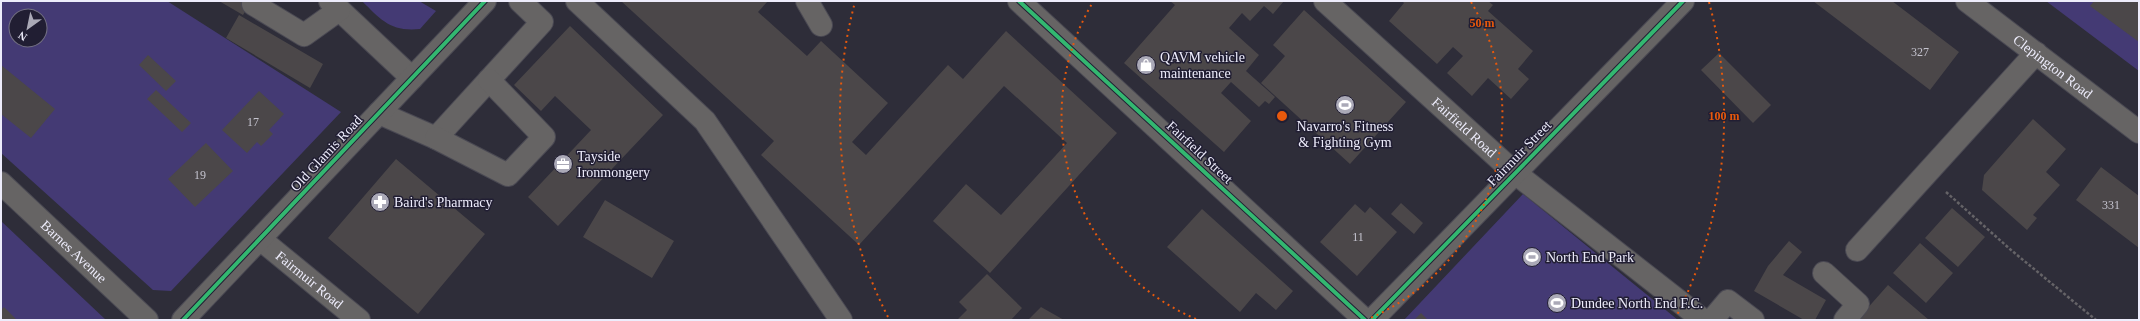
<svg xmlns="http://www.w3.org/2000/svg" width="2140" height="321" font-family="'Times New Roman',serif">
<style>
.green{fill:#443a74;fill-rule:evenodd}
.building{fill:#4b4749}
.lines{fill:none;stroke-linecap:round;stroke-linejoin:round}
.minor-casing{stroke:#4a4953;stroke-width:24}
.path{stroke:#656367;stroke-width:2.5;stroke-dasharray:3 2;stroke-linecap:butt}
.minor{stroke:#666464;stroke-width:22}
.cycleway-casing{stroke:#211e33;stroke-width:6}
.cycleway{stroke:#33b770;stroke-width:4}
.ring{fill:none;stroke:#e8590c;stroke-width:2;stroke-dasharray:2 4}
.labels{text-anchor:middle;stroke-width:3;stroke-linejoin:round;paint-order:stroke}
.number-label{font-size:12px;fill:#c4c3ce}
.poi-label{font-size:14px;fill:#edecfb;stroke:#211e33;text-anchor:start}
.street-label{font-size:14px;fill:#edecfb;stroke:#211e33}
.centre{fill:#e8590c;stroke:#211e33;stroke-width:2}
.ring-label{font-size:12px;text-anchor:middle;font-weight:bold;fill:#e8590c;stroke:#211e33;stroke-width:3;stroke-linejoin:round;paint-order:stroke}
</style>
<rect width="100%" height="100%" fill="#2e2d39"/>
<path class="green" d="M1,1H167L341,112L171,291L153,290L1,153ZM16,16H40V40H16Z
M362,1H419L436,11L420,29C391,32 381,20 362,1Z
M2046,1H2139V71Z
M1523,194L1678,320H1404Z
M1,221L106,320H1Z"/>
<path class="building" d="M219,1H251L243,15Z
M621,1H768L758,12L807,56L821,41L888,103L852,142L866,155L948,65L963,79L1006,31L1117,133L990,273L933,221L966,184L1001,215L1067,143L1004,86L859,245L761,155L774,141Z
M1170,1H1284L1273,14L1264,6L1250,21L1242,13L1229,28L1259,55L1246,71L1275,97L1269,104L1265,101L1259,107L1231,82L1221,93L1251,121L1224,152L1124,63L1175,5Z
M1402,1H1488L1493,5L1488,11L1533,51L1518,69L1529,79L1511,99L1488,78L1472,96L1447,73L1463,56L1453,47L1437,64L1389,21L1404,3Z
M1813,1H1892L1959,52L1930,90Z
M2094,1H2139V42L2090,6Z
M1304,10L1406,102L1350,164L1261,83L1285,56L1273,45Z
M239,15L323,64L310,88L226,38Z
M570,26L663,115L558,226L528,197L591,130L555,96L541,111L514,85Z
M1719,53L1771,105L1753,123L1701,70Z
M148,55L176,81L166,91L139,65Z
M1,65L55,109L31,138L1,114Z
M156,90L191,123L182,132L147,99Z
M259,91L284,114L269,130L273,134L261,146L257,142L247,153L222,130Z
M2033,119L2066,149L2046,172L2060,185L2033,215L2037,218L2027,230L1982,190L1984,175Z
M206,143L233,171L195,207L168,179Z
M396,159L485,234L418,314L328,238Z
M2101,167L2139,196V248L2076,200Z
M605,200L674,241L652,278L583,237Z
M1401,203L1423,223L1414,234L1391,214Z
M1355,204L1365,213L1370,207L1397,232L1357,276L1320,242Z
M1952,208L1985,237L1958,267L1925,238Z
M1202,209L1293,291L1276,310L1256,293L1240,312L1167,247Z
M1789,241L1802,252L1783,275L1826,300L1815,320H1804L1754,291L1768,266Z
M1920,243L1953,273L1926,303L1893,273Z
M987,274L1022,308L1011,320H957L967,310L959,302Z
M1888,285L1929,320H1857Z
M4,307L17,320H1V310Z
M1041,307L1064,320H1028Z
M1421,313L1428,320H1414Z"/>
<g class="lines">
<defs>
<g id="minor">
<path d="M330,1L412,78"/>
<path d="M577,1L705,121L841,320"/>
<path d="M807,1L821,25"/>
<path d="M1019,1L1365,320"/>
<path id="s1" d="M1325,1L1515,173L1703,320"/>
<path id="s2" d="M1967,1L2139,132"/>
<path d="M253,4L304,35L339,10"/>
<path d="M379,113L436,138L542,22L520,1"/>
<path d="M436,138L508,175L544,137L489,80"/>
<path id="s3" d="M1,183L147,320"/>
<path id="s4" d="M260,239L359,320"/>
<path d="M1857,250L2036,53"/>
<path d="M1824,273L1858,304L1845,320"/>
<path d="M183,320L485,1"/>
<path d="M1372,320L1683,1"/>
<path d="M1712,320L1728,301L1753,320"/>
</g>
</defs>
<use href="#minor" class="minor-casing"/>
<path class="path" d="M1946,192L2011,250L2096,320"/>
<use href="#minor" class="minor"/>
<defs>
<path id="cycleway" d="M1019,1L1365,320
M183,320L485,1
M1372,320L1683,1"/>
</defs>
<use href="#cycleway" class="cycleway-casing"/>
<use href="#cycleway" class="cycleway"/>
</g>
<g class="ring">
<path d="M1196 319A221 221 0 0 1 1093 2M1471 2A221 221 0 0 1 1368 319"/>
<path d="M888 317A442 442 0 0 1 855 2M1709 2A442 442 0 0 1 1676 317"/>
</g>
<defs>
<symbol id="shop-disc" viewBox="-11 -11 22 22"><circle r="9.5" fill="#aaa9b7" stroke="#211e33"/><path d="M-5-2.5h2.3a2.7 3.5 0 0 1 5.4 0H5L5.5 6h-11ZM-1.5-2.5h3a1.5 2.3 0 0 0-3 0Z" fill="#fff"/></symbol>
<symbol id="stadium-disc" viewBox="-11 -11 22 22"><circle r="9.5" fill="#aaa9b7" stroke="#211e33"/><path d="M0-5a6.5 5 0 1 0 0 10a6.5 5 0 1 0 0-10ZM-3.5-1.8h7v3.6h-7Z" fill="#fff"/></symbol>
<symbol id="office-disc" viewBox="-11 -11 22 22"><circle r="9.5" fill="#aaa9b7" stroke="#211e33"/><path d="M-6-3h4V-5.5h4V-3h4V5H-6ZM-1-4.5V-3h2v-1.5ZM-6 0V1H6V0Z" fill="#fff"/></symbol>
<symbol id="pharmacy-disc" viewBox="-11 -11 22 22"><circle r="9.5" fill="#aaa9b7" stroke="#211e33"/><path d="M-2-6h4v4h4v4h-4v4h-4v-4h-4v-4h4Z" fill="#fff"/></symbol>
</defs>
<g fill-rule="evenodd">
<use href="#shop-disc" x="1135" y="54" width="22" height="22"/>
<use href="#stadium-disc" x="1334" y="94" width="22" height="22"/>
<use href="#office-disc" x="552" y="153" width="22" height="22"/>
<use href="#pharmacy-disc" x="369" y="191" width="22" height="22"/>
<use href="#stadium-disc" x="1521" y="246" width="22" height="22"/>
<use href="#stadium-disc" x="1546" y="292" width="22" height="22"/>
</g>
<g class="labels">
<g class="number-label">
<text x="1920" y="56">327</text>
<text x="253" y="126">17</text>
<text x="200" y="179">19</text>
<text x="2111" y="209">331</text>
<text x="1358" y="241">11</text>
</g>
<g class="poi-label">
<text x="1160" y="62">QAVM vehicle<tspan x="1160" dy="16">maintenance</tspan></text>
<text x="1345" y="131" text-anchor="middle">Navarro's Fitness<tspan x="1345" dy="16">&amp; Fighting Gym</tspan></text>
<text x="577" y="161">Tayside<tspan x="577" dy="16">Ironmongery</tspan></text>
<text x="394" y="207">Baird's Pharmacy</text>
<text x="1546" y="262">North End Park</text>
<text x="1571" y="308">Dundee North End F.C.</text>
</g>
<g class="street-label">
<text dy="5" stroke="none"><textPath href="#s2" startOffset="108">Clepington Road</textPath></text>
<text dy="5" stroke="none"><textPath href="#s1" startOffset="188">Fairfield Road</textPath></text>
<text transform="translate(1200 152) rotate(43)" y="5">Fairfield Street</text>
<text transform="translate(326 153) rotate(-47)" y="5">Old Glamis Road</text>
<text transform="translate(1519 153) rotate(-46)" y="5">Fairmuir Street</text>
<text dy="5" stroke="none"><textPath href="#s3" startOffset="100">Barnes Avenue</textPath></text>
<text dy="5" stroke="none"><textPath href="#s4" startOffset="64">Fairmuir Road</textPath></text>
</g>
</g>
<circle cx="1282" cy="116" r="6" class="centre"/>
<g class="ring-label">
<text x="1482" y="27">50 m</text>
<text x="1724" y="120">100 m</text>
</g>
<rect width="2140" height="321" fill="none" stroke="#edecfb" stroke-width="4"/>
<g transform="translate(28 28) rotate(213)"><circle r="19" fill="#211e33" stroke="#737083"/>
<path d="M0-3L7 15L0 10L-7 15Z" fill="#aaa9b7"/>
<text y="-6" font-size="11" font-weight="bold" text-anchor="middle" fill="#edecfb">N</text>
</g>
</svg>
